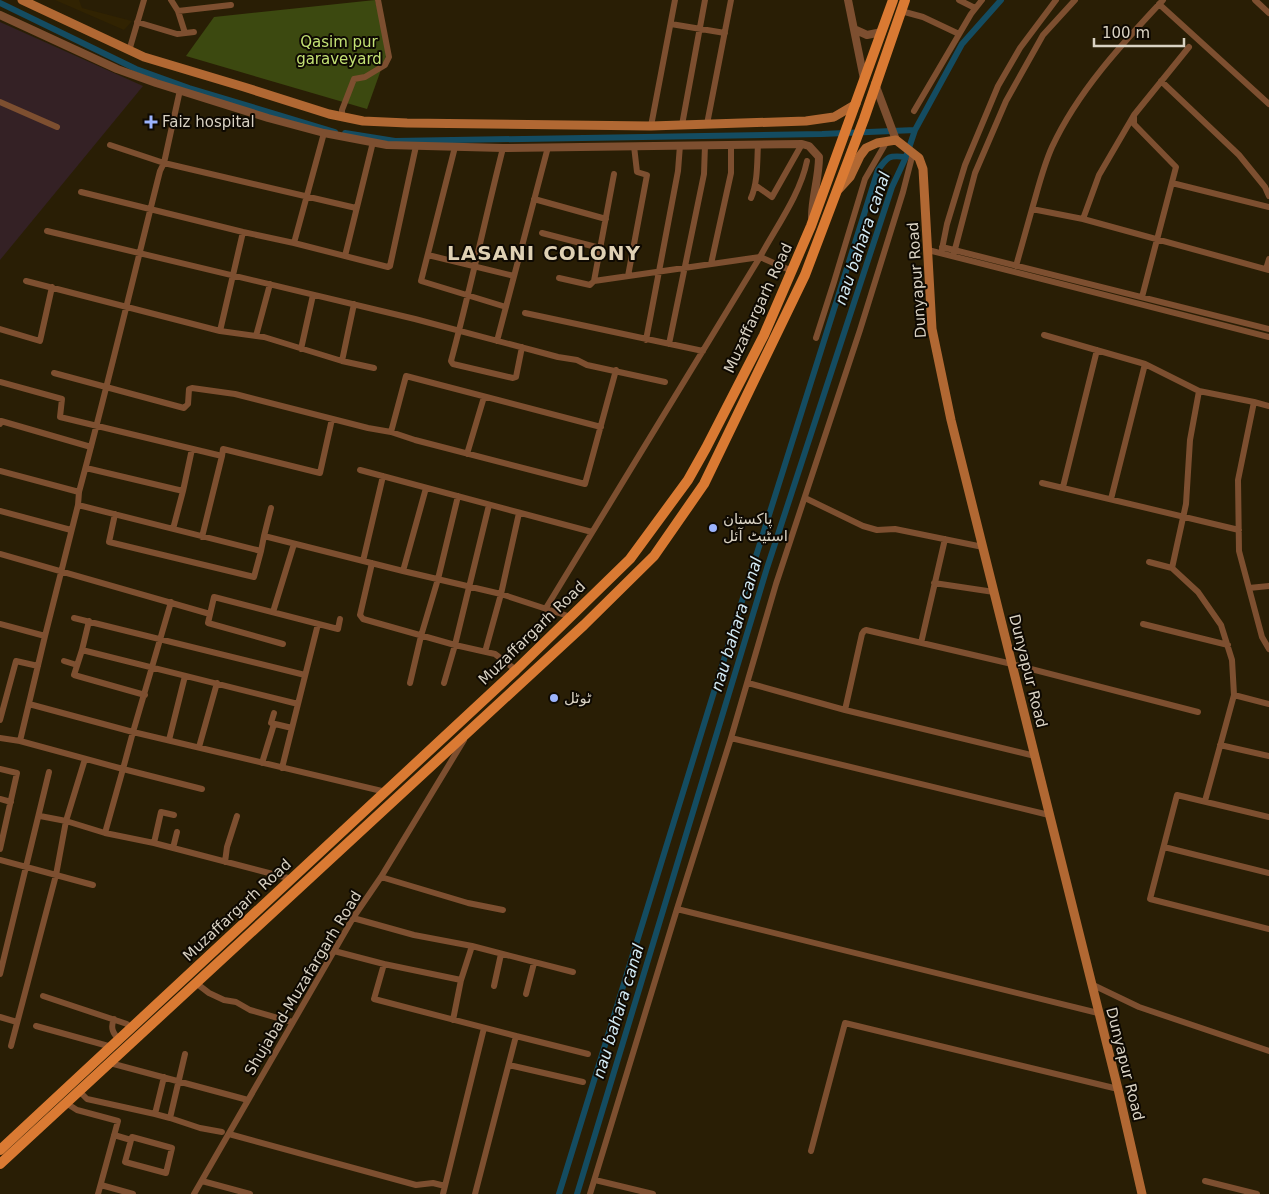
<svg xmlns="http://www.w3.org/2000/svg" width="1269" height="1194" font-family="'DejaVu Sans','Noto Sans Arabic',sans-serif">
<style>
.built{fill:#312302}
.industrial{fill:#342125}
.green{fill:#3c4910}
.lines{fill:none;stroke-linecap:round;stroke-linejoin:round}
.canal{stroke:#144c61;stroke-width:6}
.minor{stroke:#7d4f30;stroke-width:6}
.tertiary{stroke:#7d4f30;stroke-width:8}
.secondary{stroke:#b16833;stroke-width:9}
.primary{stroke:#da7a33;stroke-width:10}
.poi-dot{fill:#9cb4fd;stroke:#0e0902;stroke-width:2}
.labels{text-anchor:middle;stroke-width:4;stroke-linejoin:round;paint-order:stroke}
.park-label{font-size:15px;fill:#c3e174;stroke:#0e0902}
.poi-label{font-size:15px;fill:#d9d2c3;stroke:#0e0902;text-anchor:start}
.street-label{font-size:15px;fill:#d9d2c3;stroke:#0e0902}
.water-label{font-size:16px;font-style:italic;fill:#d2e9f3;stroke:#0e0902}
.district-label{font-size:20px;font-weight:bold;letter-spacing:1px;fill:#dfd1b4;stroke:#0e0902}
</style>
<rect width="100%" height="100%" fill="#291e05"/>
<path class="built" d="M55,0H79L82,8L132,21L124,30Z"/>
<path class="industrial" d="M0,22L143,86L0,260Z"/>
<path class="green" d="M375,0L388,50L367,109L186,56L214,17Z"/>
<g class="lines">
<path class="canal" d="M0,3L136,69L189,88L335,132
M345,133L395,141L822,134L915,130
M559,1194L751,572L878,170C888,156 889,155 906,157
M577,1194L767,568L892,187L906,157L915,130L962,44L1001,0"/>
<path class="minor" d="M171,0L178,11L185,33
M959,0L975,8
M1255,0L1269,13
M1159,4L1269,104
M178,11L231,5
M901,11L923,17L959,34
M137,22L177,34L194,32
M671,24L725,33
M129,51L144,0
M1161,81L1239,155L1265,187L1269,196
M0,102L57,127
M914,111L971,14L982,0
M1134,115L1099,175L1083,219L1032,209C1038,189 1043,167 1052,147C1078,91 1121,45 1163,0
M342,117V110L354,79L365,77L385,65L389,57L378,0
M707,124L731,0
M682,125L705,0
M651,126L675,0
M110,145L164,163L180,90
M455,147L421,281L506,307
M503,148C485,219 470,291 451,361L453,364L513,378L516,377L522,347
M1172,183L1269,207
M755,185L772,197L802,144
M81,192L243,232L294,243L388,267L390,266L416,146
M751,198C758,182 757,162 758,144
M534,199L606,219
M1083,219L1269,270
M47,231L415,319L558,357L577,360L587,365L665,382
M542,233L600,248
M294,243L324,133
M942,247L1269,329
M942,249L947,224L965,165L998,86L1020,48L1056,0
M928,250L1269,337
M954,253L975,173L1006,101L1043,35L1075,0
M428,255L514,276
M345,256L373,142
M711,264L731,173V145
M1016,266L1032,209
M1266,269L1269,259
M628,276L647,175L637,172L634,146
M559,278L590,285L594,281L760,257L792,271
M26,281L220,331L264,337L342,361L374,368
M594,281L614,174
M1142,297L1176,167L1134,124V115L1189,47
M525,313L703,351
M0,329L40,341L52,287
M220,331L243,232
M1044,335L1145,364L1199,391L1254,402
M256,336L270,284
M816,338L834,282L865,179L887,141
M646,340L678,171L680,145
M497,341L548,147
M669,344L704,174L705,145
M301,349L313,295
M342,361L354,304
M54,373L184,408L188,404L189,389L192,388L235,394L368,428L391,432L415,440L585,484L616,370
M0,382L62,399L60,417L222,456L223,449L320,473L332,419
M1269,406L1254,402L1238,480L1239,551L1262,637L1269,649
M0,424L1,421L91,447
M391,432L406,376L601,427
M467,454L484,397
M86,468L183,491L173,529
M360,470L592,532
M0,471L79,492
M1042,483L1239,530
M1063,487L1097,350
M183,491L192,449
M805,498L863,526L877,530L895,529L983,547
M1111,499L1145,364
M78,505L257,550L261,551L264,536L272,538L403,571L501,594L571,617
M0,511L71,530
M115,514L109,542L254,577L261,551
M264,536L271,508
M202,537L222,456
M0,554L210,614
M363,561L383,476
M1149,562L1172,568L1186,504L1190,440L1199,391
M372,563L360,615L363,619L455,645L495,654L516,670
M1172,568L1198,592L1221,625L1232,660L1234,695L1205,801
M403,571L426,488
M934,583L994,592
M1249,588L1269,586
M171,602L133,732L386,792
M546,608L760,257C776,227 800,195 807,161
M273,612L294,544
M74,618L305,675
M89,621L82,650L298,704
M0,624L45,636L20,741L123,769L133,732L29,704
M1143,624L1228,645
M45,636L78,505L79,492C108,385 133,278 160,171L164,163L356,208
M921,643L945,539
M283,644L208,623L214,597L338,629L340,619
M82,650L74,675L145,695
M485,652L501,594L519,513
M64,661L77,665
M410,683L421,636L438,579L458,496
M444,683L455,645L489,505
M748,683L845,710L1035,756
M1234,695L1269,704
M845,710L862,634L864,631L866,630L1012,664L1198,712
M274,713L271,723L292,728
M0,720L16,661L38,666
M0,738L20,741
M731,738L1049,815
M169,740L185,676
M1220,745L1269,756
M199,747L217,683
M85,759L66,821L56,875L93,885
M262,763L274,724
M282,768L318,624
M0,769L17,773L0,849
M0,799L11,802
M40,816L66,821L105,833L123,769L202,789
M1269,817L1177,795L1150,899L1269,929
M105,833L154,843L292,879
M154,843L161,812L174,815
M1164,847L1269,873
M173,848L177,832
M0,860L56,875L11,1046
M225,862L227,847L237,816
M381,877L468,903L503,910
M677,909L1098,1013
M353,918L414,935L472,946L461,980
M472,946L573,972
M334,951L384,964L374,999L516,1036
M384,964L461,980L453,1020
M0,974L49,772
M196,983L209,993L224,1000L236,1002L250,1010L292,1022
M1091,984L1139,1007L1269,1051
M494,986L501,954
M526,994L534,963
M43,996L127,1024L131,1029
M0,1017L17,1022
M114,1019C110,1028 113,1033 119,1040
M36,1026L112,1047
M185,1054L170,1118L200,1128L222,1132
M110,1063L248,1100
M509,1065L583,1082
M164,1077L155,1114L170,1118
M79,1091L87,1099L155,1114
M66,1103L77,1110L118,1121L98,1194
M229,1134L416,1185L433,1183L445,1186
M114,1135L131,1140L132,1137L172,1148L166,1173L125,1162L131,1140
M811,1151L845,1023L1118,1089
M595,1180L653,1194
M202,1181L250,1194
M1205,1181L1257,1194
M101,1185L133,1194
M194,1194L353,918L381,877L464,740
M443,1194L484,1028
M475,1194L516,1036L588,1054
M590,1194L677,909L731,738L776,584L860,330L903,192L913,153"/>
<path class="tertiary" d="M848,0L864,79
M0,15L117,69L156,83L268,118L324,133L387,145L503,148L802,144L809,146L819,157C819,178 812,197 812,217
M856,30L867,35L882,32
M875,84L896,140"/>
<path class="secondary" d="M22,0L144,57L244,87L329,114L363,121L407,123L651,126L806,121L834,117L856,104
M839,189L850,177L860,156L866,148L877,143L896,140L919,158L923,169L932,329L951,420L1118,1089L1142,1194"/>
<path class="primary" d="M0,1150L516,670L630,559L688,480L706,448L764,335L811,226L893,0
M0,1164L584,625L654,556L704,484L805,275L864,119L905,0"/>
</g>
<g class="poi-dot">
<path d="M148.5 114.5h5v5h5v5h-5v5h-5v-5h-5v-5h5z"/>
<circle cx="713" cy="528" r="5"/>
<circle cx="554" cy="698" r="5"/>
</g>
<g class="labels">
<g class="park-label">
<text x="339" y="47">Qasim pur<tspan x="339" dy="17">garaveyard</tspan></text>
</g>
<g class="poi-label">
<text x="162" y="127">Faiz hospital</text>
<text x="723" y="524">پاکستان<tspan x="723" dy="17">اسٹیٹ آئل</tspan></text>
<text x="564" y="703">ٹوٹل</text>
</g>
<g class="street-label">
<text transform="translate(917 280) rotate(-94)" y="5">Dunyapur Road</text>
<text transform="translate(758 308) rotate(-65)" y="5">Muzaffargarh Road</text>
<text transform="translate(532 633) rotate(-44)" y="5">Muzaffargarh Road</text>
<text transform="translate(1028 671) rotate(76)" y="5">Dunyapur Road</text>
<text transform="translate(237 910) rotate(-43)" y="5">Muzaffargarh Road</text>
<text transform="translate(303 983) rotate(-59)" y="5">Shujabad-Muzafargarh Road</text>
<text transform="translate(1125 1064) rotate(76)" y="5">Dunyapur Road</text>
</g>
<g class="water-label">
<text transform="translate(862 238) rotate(-71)" y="6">nau bahara canal</text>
<text transform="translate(736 624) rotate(-73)" y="6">nau bahara canal</text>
<text transform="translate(618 1011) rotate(-73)" y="6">nau bahara canal</text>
</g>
<g class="district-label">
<text x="544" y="260">LASANI COLONY</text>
</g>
</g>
<path d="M1094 38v8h90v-8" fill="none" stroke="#d9d2c3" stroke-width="2.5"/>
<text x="1102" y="38" font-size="15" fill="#d9d2c3" stroke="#0e0902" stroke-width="4" paint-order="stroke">100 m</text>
</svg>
